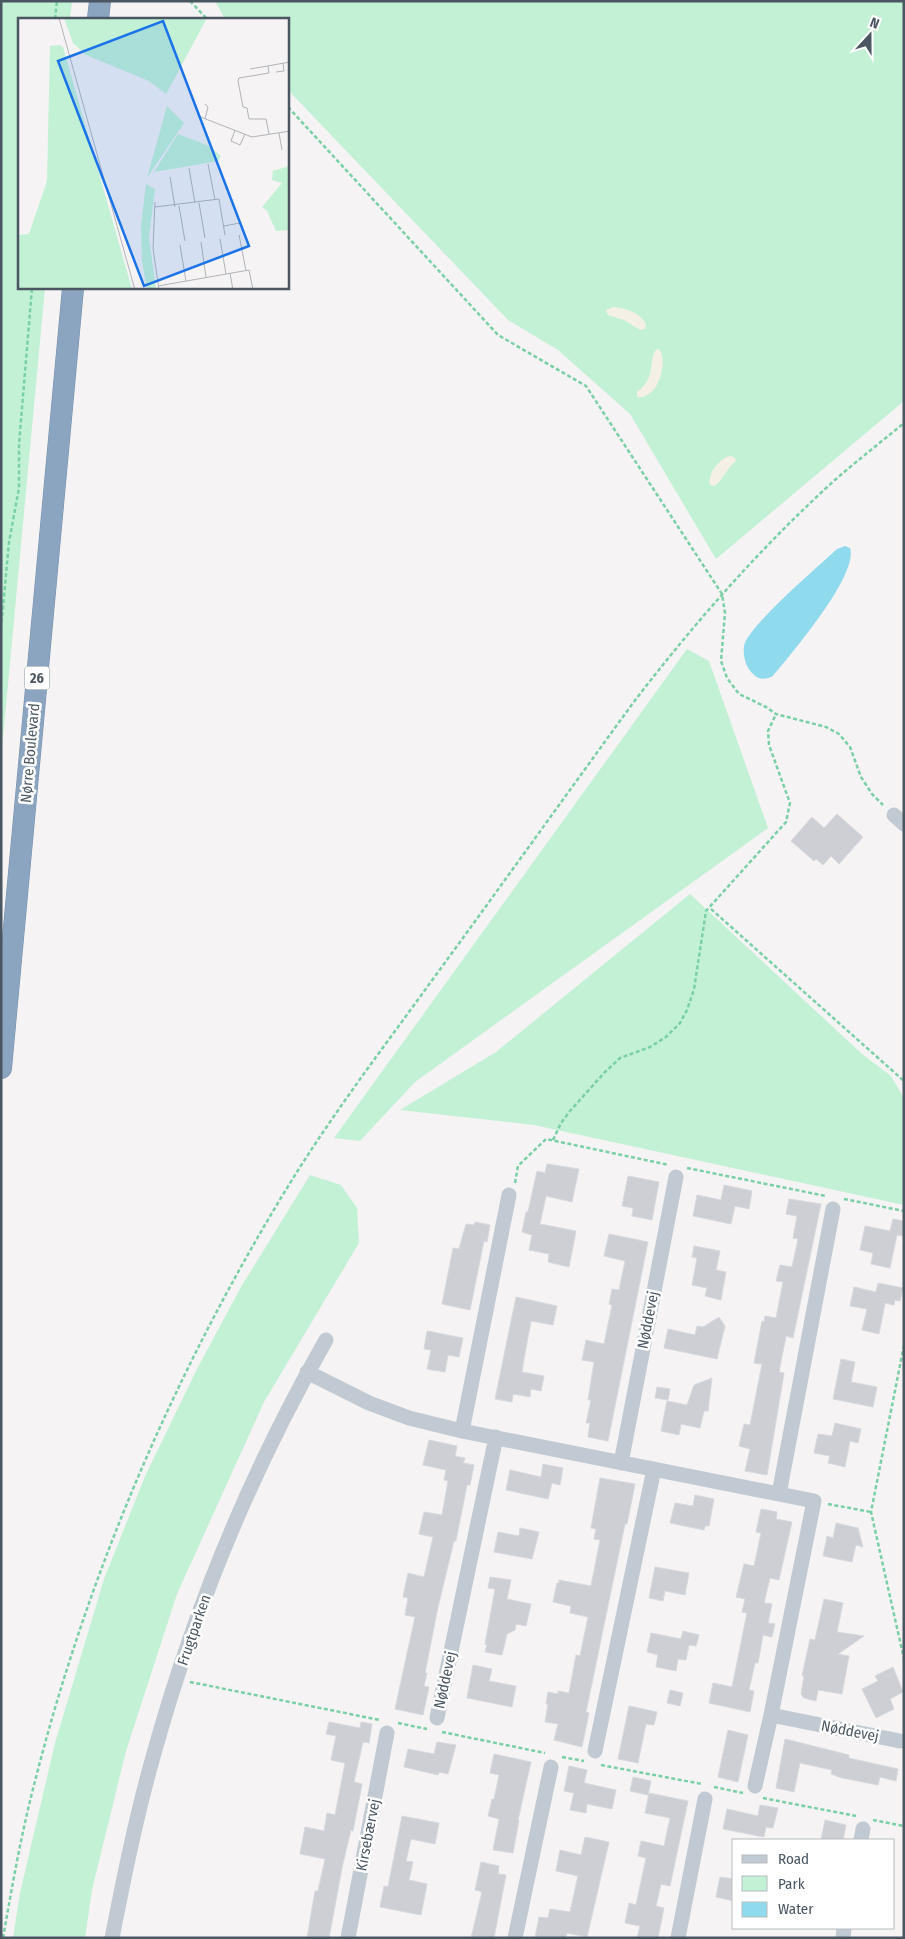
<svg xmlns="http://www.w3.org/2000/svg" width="905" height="1939" font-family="'Fira Sans Condensed',sans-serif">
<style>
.green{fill:#c3f1d5}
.sand{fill:#f5f0e5}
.water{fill:#90daee}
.building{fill:#cdcfd5;stroke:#d7d9de}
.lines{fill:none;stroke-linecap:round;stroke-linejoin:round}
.highway-casing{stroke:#7690ad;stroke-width:22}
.path{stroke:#7ad0a6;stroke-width:2.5;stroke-dasharray:4 2.5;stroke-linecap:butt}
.minor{stroke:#c1cad2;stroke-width:15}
.highway{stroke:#8ba5c1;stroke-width:21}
.labels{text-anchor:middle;stroke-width:5;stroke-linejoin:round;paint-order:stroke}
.shield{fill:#fff;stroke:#808990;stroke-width:1}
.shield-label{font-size:14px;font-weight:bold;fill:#4a5661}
.street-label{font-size:15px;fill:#4a5661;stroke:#fff}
.inset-road{fill:none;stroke:#b1b4b9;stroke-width:1}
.view{fill:#1a73e8;fill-opacity:0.15;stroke:#1a73e8;stroke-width:2.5}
.inset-edge{fill:none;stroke:#4a5661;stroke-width:2.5}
</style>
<rect width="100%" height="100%" fill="#f5f3f3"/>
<path class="green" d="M1,1H72L70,19H19V288H45L1,759Z
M215,1H904V401L716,559L630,414L558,350L508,320L288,90V19H225Z
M687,649L709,661L768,828L415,1082L360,1141L334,1138Z
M690,894L862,1054L891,1076L904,1098V1205L534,1125L400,1110L496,1052Z
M310,1175L341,1185L357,1208L359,1243L264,1402L177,1594L126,1751L92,1890L85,1938H13L20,1893L55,1743L104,1579L146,1474L198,1367L241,1287Z"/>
<path class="sand" d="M613,307C627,309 638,311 646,324L645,329L640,330L624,320L608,315L606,310Z
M657,349L660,350C668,364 657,401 637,397V392C658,377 647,358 657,349Z
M731,456L735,458L736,461C727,468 723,479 715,486L710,485C707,474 720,457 731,456Z"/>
<path class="water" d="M845,546L850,548C859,575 791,654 773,676C765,680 759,680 753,674C745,667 743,655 744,646C747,627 820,565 837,549Z"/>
<path class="building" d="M837,814L863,837L839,864L831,856L823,865L816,859L814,861L791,841L812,817L824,828Z
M547,1164L579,1169L572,1202L546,1196L540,1224L576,1231L569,1267L548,1262L549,1254L529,1250L532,1235L522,1232L526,1212H528L537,1171L545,1173Z
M628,1176L659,1182L652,1220L632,1216L633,1208L622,1206Z
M724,1185L752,1191L749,1209L735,1206L731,1224L693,1216L697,1195L721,1200Z
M789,1199L821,1204L793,1338L786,1336L779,1372L784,1373L767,1475L745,1471L750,1449L739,1446L744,1424L750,1425L762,1364L754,1363L762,1321L764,1322L765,1316L776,1318L783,1282L776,1281L780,1265L792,1267L798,1239L793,1238L797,1216L786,1214Z
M893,1219L904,1221V1236L897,1235L890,1268L871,1264L873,1253L860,1250L865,1226L890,1231Z
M475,1222L490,1225L487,1242L484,1241L470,1310L442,1304L453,1248L459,1249L466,1224L474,1225Z
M609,1234L648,1242L608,1441L588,1437L590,1423H586L591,1400H588L594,1362L582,1360L586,1340L604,1344L612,1305L609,1304L612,1289L619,1290L625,1261L604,1256Z
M694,1246L720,1251L716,1270L726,1272L721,1300L705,1296L707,1288L692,1285L697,1258L692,1257Z
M878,1283L903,1288L900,1301L895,1300L894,1305L885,1303L879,1334L862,1330L867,1309L850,1306L854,1287L876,1292Z
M516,1297L557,1306L553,1325L531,1321L524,1359L522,1372L544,1376L541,1391L531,1389L530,1397L513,1394L512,1402L495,1399Z
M719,1317L725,1326L717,1359L664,1348L668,1329L695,1335L697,1326L703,1327Z
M427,1331L463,1338L459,1357L448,1355L445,1372L427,1369L431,1350L424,1349Z
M841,1359L855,1362L851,1382L877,1387L873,1407L833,1399Z
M712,1378L708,1411H704L700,1428L681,1424L679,1435L661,1431L667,1401L687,1405L694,1385Z
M657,1387L670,1389L668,1400L655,1398Z
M835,1423L861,1429L858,1443L850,1441L845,1467L828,1463L830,1456L814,1453L818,1434L832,1436Z
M429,1440L457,1446L455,1456L465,1458L463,1463L474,1465L470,1485H467L456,1541H454L438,1607L425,1673H427L424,1686L429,1687L423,1715L395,1709L415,1617L405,1615L408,1598L403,1597L408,1573L424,1577L433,1537L419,1534L424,1512L442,1515L448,1481L444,1480L446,1470L423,1465Z
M543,1464L563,1468L560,1485L552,1483L548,1499L506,1490L510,1470L541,1477Z
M600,1478L635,1484L627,1524H625L597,1659L586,1712L589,1713L582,1747L554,1740L558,1724L545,1722L548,1704H546L548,1692L558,1694V1691L569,1693L576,1655L580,1656L588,1617L570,1613L571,1606L553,1602L557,1583H559V1580L591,1586L600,1540L594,1539L596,1529L591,1528Z
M695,1495L714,1499L709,1526H705L704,1530L670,1523L675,1503L693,1506Z
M761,1509L777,1512L776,1519L792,1522L779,1580L770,1578L764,1603L772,1604L768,1623L775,1624L772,1637L763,1635L758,1663H755L749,1690L754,1691L750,1712L709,1703L713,1683L732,1687L747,1613L742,1612L745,1599L736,1597L744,1564L754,1566L761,1533L756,1532Z
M836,1523L858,1528L863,1547L856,1545L852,1562L823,1556L827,1536L833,1538Z
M520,1528L539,1532L532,1559L494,1552L498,1532L519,1536Z
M655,1567L689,1573L685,1595L665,1591L663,1601L649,1598Z
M490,1577L511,1580L507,1599L531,1604L526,1626L516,1624L515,1630L507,1634L502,1655L485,1652L487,1645L485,1644L495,1589L488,1588Z
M824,1599L843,1603L837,1632L864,1636L838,1654L849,1656L842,1694L818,1690L816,1701L804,1698L801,1694L804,1676H802L810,1639L815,1640Z
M683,1631L699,1635L696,1646L689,1645L686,1660L678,1659L676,1671L656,1667L658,1655L647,1652L651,1633L681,1639Z
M473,1665L492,1669L489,1681L516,1686L512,1707L467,1698Z
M893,1667L903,1692L890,1699L894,1709L876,1718L862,1689L878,1681L875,1676Z
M670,1690L683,1693L680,1706L667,1703Z
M629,1706L657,1712L654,1725L646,1724L638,1763L618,1759Z
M329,1722L360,1728L361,1722L372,1724L369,1743L363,1742L354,1782L362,1784L353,1831L351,1830L343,1863L329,1938H307L315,1891H318L325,1859L300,1854L305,1827L324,1831L327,1813L335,1815L345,1763L331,1760L336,1736L326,1734Z
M728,1730L748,1735L738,1782L718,1777Z
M785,1739L849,1755V1758L898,1769L896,1781L880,1777L878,1785L842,1778L831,1774L832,1770L800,1763L794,1792L776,1788Z
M437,1742L456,1745L448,1774L439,1772L438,1775L404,1767L408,1749L434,1754Z
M494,1754L531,1762L518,1820H519L513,1853L493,1850L499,1819L488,1816L492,1799H494L499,1775L490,1773Z
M569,1766L587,1770L584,1783L616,1790L612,1809L587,1804L586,1813L570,1810L574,1793L564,1791Z
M633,1777L651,1781L648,1795L630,1791Z
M649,1793L688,1801L670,1886L661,1884L656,1906L664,1908L658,1938H637L640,1926L625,1923L629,1903L636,1905L646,1858L638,1856L641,1841L664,1846L670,1818L645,1813Z
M760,1805L778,1808L773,1828L766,1827L764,1837L723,1829L727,1809L758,1816Z
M402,1816L439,1823L435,1844L411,1839L406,1861L413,1862L409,1880L427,1884L421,1915L380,1907L384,1886L388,1887Z
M825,1820L846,1825L843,1840H821Z
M585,1837L609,1842L587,1937L567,1933L566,1938H535L539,1917L548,1918L550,1909L570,1912L578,1876L556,1871L560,1850L581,1855Z
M481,1862L499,1866L498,1874L506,1875L494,1938H471L482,1892L475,1890Z
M720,1877L734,1879V1901L716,1897Z"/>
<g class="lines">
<defs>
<path id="highway" d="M98,19L100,1
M1,1068L73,288"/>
</defs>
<use href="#highway" class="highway-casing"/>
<path class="path" d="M190,1L207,19
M55,19L57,1
M288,107L498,335L586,386L722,594L725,613L721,661L727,678L739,694L766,707L776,714L826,727L839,734L850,747L861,777L872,794L883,805
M1,629L9,542L19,488V444L32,288
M711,909L904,1081
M553,1140L561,1123L570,1111L604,1073L620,1058L650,1047L666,1037L680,1023L687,1010L694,989L706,911L786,822L790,803L769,745L768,731L776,714
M687,1168L826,1196
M515,1183L518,1166L546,1139L669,1165
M844,1199L904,1211
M904,1345L871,1512L904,1659
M828,1504L871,1512
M190,1682L380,1720
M398,1723L427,1729
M442,1732L545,1753
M562,1757L584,1761
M601,1765L702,1784
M714,1787L743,1793
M763,1798L856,1816
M873,1820L904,1826
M3,1938C12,1887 21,1835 34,1785C87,1575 174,1373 287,1188C331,1116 383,1048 433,979C501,886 568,792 636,699C697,620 762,546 836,479C858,460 881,442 904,423"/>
<path class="minor" d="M894,815L904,824
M307,1372L369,1403L409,1418L462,1431L814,1501L771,1715L755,1786
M462,1431L509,1195
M621,1463L676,1177
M779,1494L833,1209
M771,1715L900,1741
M437,1718L496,1437
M595,1751L654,1469
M861,1840L863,1829
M112,1938C124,1877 136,1817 153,1757C193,1612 251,1471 326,1340
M348,1938L387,1733
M515,1938L551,1767
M678,1938L705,1799
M843,1938L844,1928"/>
<use href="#highway" class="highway"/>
</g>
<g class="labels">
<rect class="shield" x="24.5" y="666.5" width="25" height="23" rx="4"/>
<g class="shield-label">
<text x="37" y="683">26</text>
</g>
<g class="street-label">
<text transform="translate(30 753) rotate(-85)" y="5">Nørre Boulevard</text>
<text transform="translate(648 1320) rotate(-79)" y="5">Nøddevej</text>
<text transform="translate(194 1630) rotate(-71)" y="5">Frugtparken</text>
<text transform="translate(445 1680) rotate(-78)" y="5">Nøddevej</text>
<text transform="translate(850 1731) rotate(11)" y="5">Nøddevej</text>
<text transform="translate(368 1835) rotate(-79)" y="5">Kirsebærvej</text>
</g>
</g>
<g transform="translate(18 18)">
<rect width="271" height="271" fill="#f5f3f3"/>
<path d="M46,0H189L148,76L131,63L68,37L55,25ZM42,27L45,29L114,271L3,272L0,268V217L11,216L29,163L32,28ZM149,88L166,105L129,160ZM160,116L191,128L203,138L200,143L136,154ZM271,148V212L258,213L249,193L244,189L264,165L254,162L255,153ZM128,166L137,171L131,220L138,271H129L124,243L123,208Z" fill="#c3f1d5"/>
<path class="inset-road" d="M41,0L117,272M250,48L251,55L221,60L220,63L225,89L229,90L231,101H248L251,116M232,51L272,44M258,54L266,53L265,45M187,86L190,89L187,101M180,98L234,119L272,113M217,112L213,123L222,127L227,116M261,115L264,132M190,146L197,182M171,150L177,185M152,159L157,189M137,184L135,230L141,272M181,185L187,220M161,188L167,223M137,189L201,181L207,217M206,208L222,205M221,217L228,253M202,221L208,256M183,224L188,259M162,227L168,263M212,255L215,272M140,268L231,252L235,272"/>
<path class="view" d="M145,3L231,228L126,268L40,43Z"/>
<rect width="271" height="271" class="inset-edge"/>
</g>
<rect width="905" height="1939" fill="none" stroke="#4a5661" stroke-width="5"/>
<rect x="732" y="1839" width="162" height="90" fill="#ffffff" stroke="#b7bbc0"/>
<rect x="742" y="1855" width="25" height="8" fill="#c1cad2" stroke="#b7bbc0"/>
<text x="778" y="1864" font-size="15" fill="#4a5661">Road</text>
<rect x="742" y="1876" width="25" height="15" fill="#c3f1d5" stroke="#b7bbc0"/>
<text x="778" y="1889" font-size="15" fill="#4a5661">Park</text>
<rect x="742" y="1902" width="25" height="15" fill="#90daee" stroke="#b7bbc0"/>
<text x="778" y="1914" font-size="15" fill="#4a5661">Water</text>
<g transform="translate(870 35) rotate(21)" stroke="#ffffff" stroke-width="4" paint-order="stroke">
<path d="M0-4L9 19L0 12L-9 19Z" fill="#4a5661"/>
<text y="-8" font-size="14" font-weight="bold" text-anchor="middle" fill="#4a5661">N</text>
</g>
</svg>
